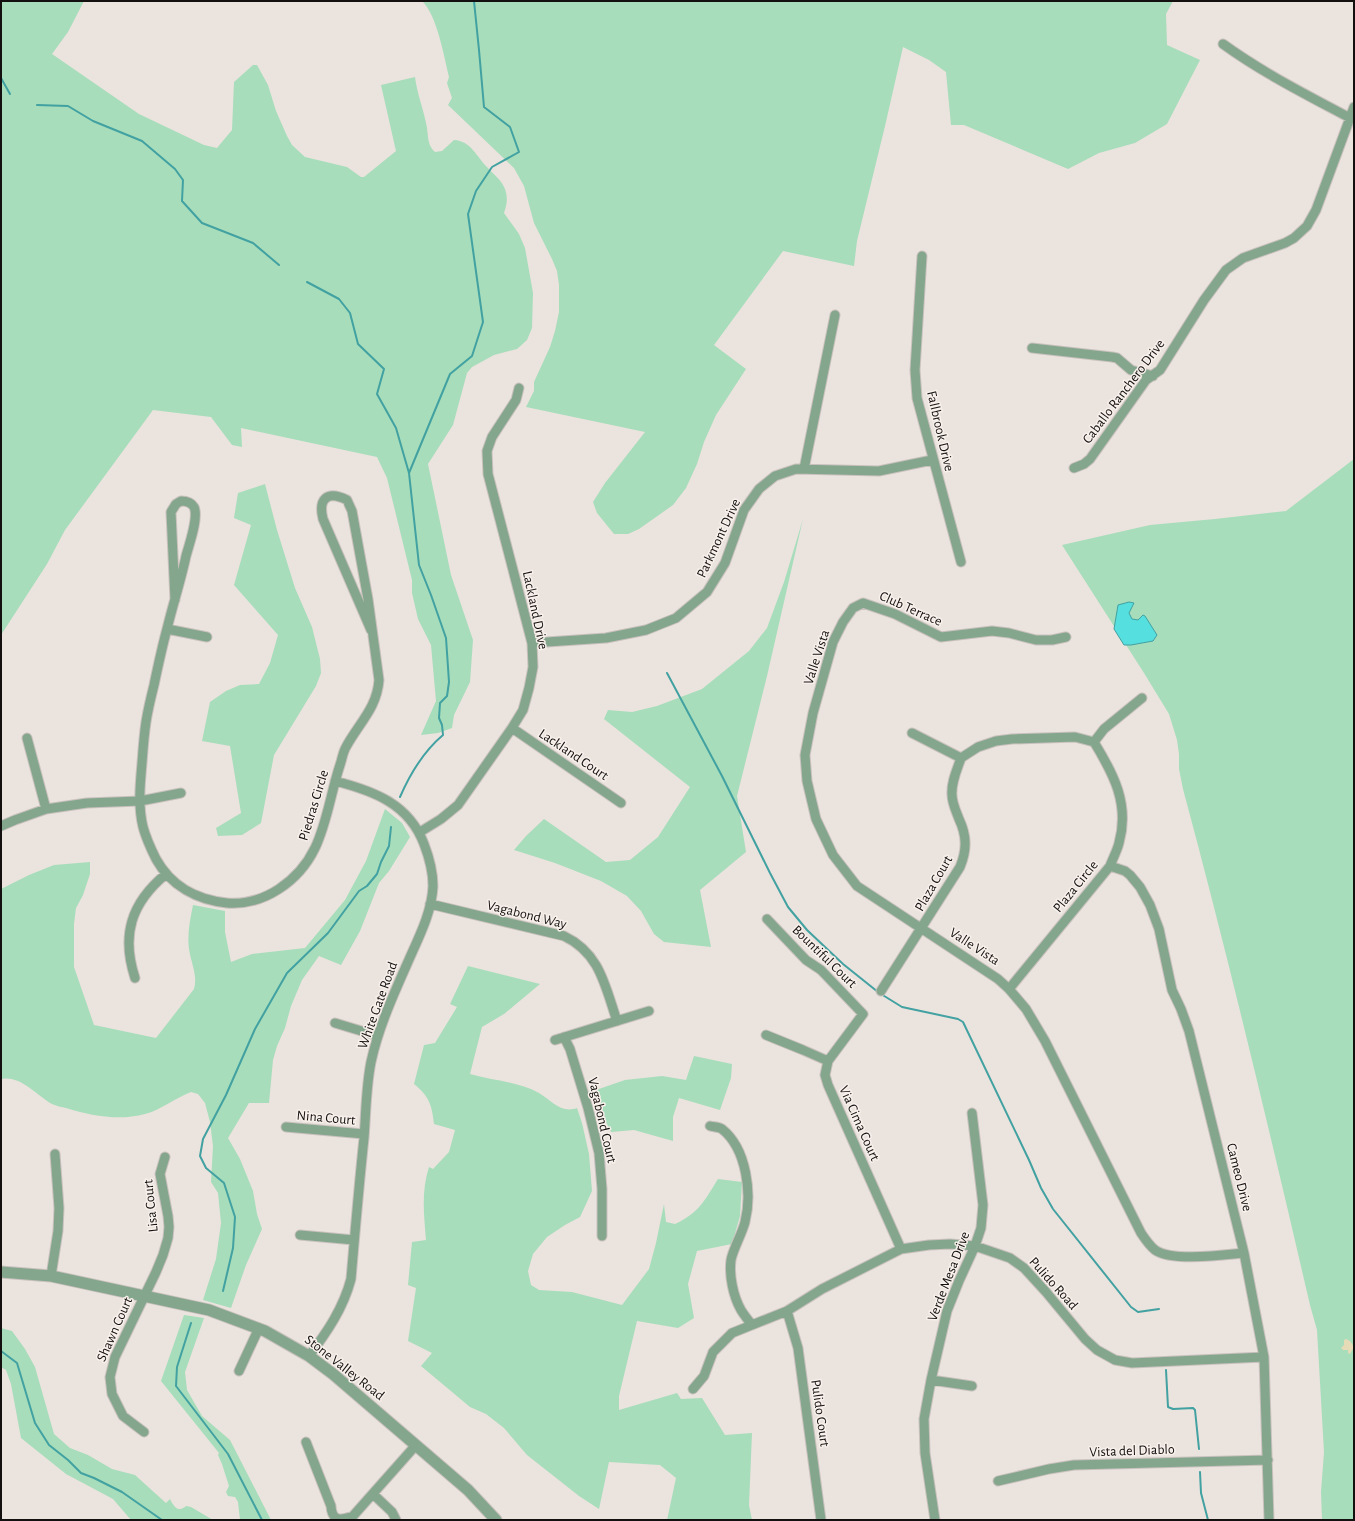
<svg xmlns="http://www.w3.org/2000/svg" width="1355" height="1521" font-family="'Alegreya Sans',sans-serif">
<style>
.green{fill:#a7ddbb}
.sand{fill:#e5dbb6}
.water{fill:#56dfdf;stroke:#42a1a1}
.lines{fill:none;stroke-linecap:round;stroke-linejoin:round}
.stream{stroke:#42a1a1;stroke-width:2}
.minor-casing{stroke:#c8c1bd;stroke-width:11}
.tertiary-casing{stroke:#c8c1bd;stroke-width:13}
.minor{stroke:#84a68d;stroke-width:9}
.tertiary{stroke:#84a68d;stroke-width:11}
.labels{text-anchor:middle;stroke-width:3;stroke-linejoin:round;paint-order:stroke}
.street-label{font-size:14px;fill:#13100f;stroke:#f8f0eb}
</style>
<rect width="100%" height="100%" fill="#ebe3de"/>
<path class="green" d="M1,1H84L68,32L52,54L139,114L204,145L217,148L232,130L234,82L253,65H257L268,85L276,111L287,136L292,145L305,157L347,167L361,177H364L396,151L381,85L415,77C417,93 423,108 426,123C429,134 426,144 435,152L442,151L454,140C471,141 476,156 487,167C493,174 501,179 505,189C508,198 507,204 504,213L519,234L525,248L533,293L532,328L527,340L517,349L494,355L472,367L467,373L453,425L428,464L451,575L473,640L470,682L454,715L452,728L438,733L421,735L436,701L431,645L418,619L412,593V580L387,478L377,457L241,428L242,447L232,445L211,417L153,410L65,530L47,564L1,635Z
M422,1H1173L1166,14L1167,45L1200,60L1167,124L1135,143L1099,153L1068,169L964,125H951L946,72L929,60L903,47L885,126L857,241L854,266L783,251L714,345L746,369L716,415L704,442L697,464L686,488L673,505L639,529L628,534H614L597,513L593,502L605,483L645,432L526,407L534,391V382L550,347L555,331L559,312V285L557,271L552,259L534,223L524,186L514,168L448,105L452,98L447,83L449,77C444,56 437,15 422,1Z
M1354,459V1520H1322L1321,1492L1324,1452L1317,1330L1310,1305C1270,1133 1229,960 1183,789L1179,769V754L1177,740L1169,714L1144,673L1062,545L1150,525L1215,519L1286,511Z
M265,484L277,530L295,588L312,627L320,659L321,673L316,686L274,755L261,823L242,835L218,836L216,828L241,813L230,746L202,741L210,702L226,691L240,685L259,684L270,663L278,635L234,585L251,525L234,518L238,493Z
M803,519L767,676L737,796L746,852L700,890L711,947L664,942L654,934L641,911L627,896L601,881L555,863L514,850L526,836L544,819L606,862L630,860L658,837L690,787L604,719L608,710L632,712L657,706L702,689L749,651L767,628L784,582Z
M385,809L402,823L410,837L389,871L379,883L360,931L341,965L319,956L302,980L291,1006L285,1028L277,1046L273,1060L269,1103H249L228,1138L240,1159L253,1191L257,1214L262,1229L246,1265L231,1308L203,1300L216,1259L221,1223L218,1193L211,1182L213,1146L210,1122L205,1103L198,1094L191,1092C175,1098 161,1110 145,1114C119,1121 92,1116 66,1108C62,1107 56,1106 52,1104C36,1095 21,1075 1,1079V889L29,875L54,865L90,862V874L83,895L76,908L74,924V967L94,1025L156,1038L194,989C198,976 191,963 189,949C187,935 190,920 193,905L225,911V932L231,962L252,954L305,948L345,900L366,861Z
M468,966L540,984L504,1014L482,1027L470,1074C493,1081 518,1081 539,1093C551,1100 561,1114 577,1108L582,1123L589,1154L592,1191L580,1217L565,1225L547,1237L533,1254L528,1271L531,1285L539,1290L572,1292L622,1305L649,1269L656,1243L664,1204L666,1222L675,1224C699,1213 705,1200 718,1179L742,1182L740,1216L732,1244L697,1251L688,1284L694,1318L678,1328L637,1321L619,1396V1410L677,1393L681,1399L702,1398L725,1435L752,1433L749,1505L752,1520H667L676,1478L660,1465L609,1462L599,1509L579,1496L527,1455L504,1428L486,1414L470,1407L421,1366L432,1353L408,1341L416,1288L408,1285L412,1242L426,1240C424,1215 421,1192 429,1167L433,1169L449,1152L455,1130L434,1124C432,1105 429,1096 414,1084L424,1045L435,1043L457,1007L450,1004Z
M694,1056L732,1064L731,1078L720,1110L679,1098L673,1117V1141L634,1130L611,1132L605,1120L596,1090L625,1080L662,1076L686,1080Z
M184,1315L204,1318L185,1372L187,1390L202,1416L230,1440L271,1520H240L238,1502L235,1497L228,1496L226,1492L229,1486L222,1464L218,1455L219,1453L161,1381Z
M1,1328L12,1331L25,1349L35,1367L54,1434L70,1448L88,1455L112,1469L135,1475L166,1503L170,1499C174,1507 178,1513 186,1506L191,1507L213,1520H131L113,1499L66,1474L21,1438L11,1384L6,1370L1,1367Z"/>
<path class="sand" d="M1346,1339L1350,1341L1354,1347L1350,1354L1348,1353V1350H1343L1341,1348L1344,1345V1340Z"/>
<path class="water" d="M1129,602L1134,603L1129,613L1132,619L1138,620L1143,615L1145,616L1157,635L1153,641L1131,645H1124L1114,629L1118,605Z"/>
<g class="lines">
<path class="stream" d="M1,78L10,94
M37,105L68,106L93,121L142,141L175,169L183,180L182,201L202,223L253,243L279,265
M307,282L339,299L350,313L358,344L384,369L377,394L396,428L409,473L419,565L431,595L446,638L449,682L447,696L440,703L439,718L442,725L443,735C424,751 410,774 400,797
M409,473L450,374L472,356L483,322L468,214L476,191L492,167L519,152L510,127L484,107L479,50L474,1
M667,673L722,776L770,873L788,907L807,930L843,964L878,992
M881,994L902,1007L958,1019L963,1022L1029,1160L1041,1188L1053,1209L1131,1307L1138,1312L1159,1309
M223,1291L233,1248L235,1217L224,1183L206,1168L200,1156L203,1139L226,1095L255,1029L287,973L328,933L359,891L367,886L377,874L381,862L389,846L391,827
M191,1323L177,1367L176,1386L228,1454L262,1520
M1,1351L17,1363L35,1423L49,1445L68,1460L81,1473L94,1478L122,1492L162,1520
M1166,1370L1168,1407L1173,1409L1193,1408L1195,1410L1199,1449
M1200,1472L1201,1493L1208,1520"/>
<defs>
<path id="minor" d="M1223,44C1263,73 1307,95 1350,118
M922,256L915,370L917,398L961,562
M1032,348L1112,357L1117,358L1131,370L1153,376
M1074,468L1084,464L1090,459L1146,380L1160,370L1204,300L1226,270L1243,258L1285,243L1294,238L1307,226L1316,210L1354,107
M804,469L835,315
M175,600L171,512L176,504L181,501C186,501 191,502 194,507C199,517 189,545 186,556C181,580 173,604 167,629C162,647 158,666 154,685C151,697 148,709 146,722C144,735 143,749 142,763C140,785 138,806 143,827C146,838 151,849 156,859C171,886 197,900 227,903C264,906 299,881 315,848C327,823 331,792 340,765C342,759 343,752 346,747C359,723 377,708 379,680L368,599L352,511L347,500C327,490 318,499 323,519L371,630
M167,629L207,637
M1066,637L1052,640H1036L1009,633L992,631L941,637L895,614L863,603L853,608L843,622L833,642L813,713L805,755L807,781L816,819L833,855L857,886L998,979L1009,989L1026,1009L1045,1041L1141,1233C1145,1239 1150,1246 1155,1250C1172,1262 1223,1255 1244,1253
M532,643L606,638L646,630L676,618L707,592L725,563L744,510L759,489L775,476L796,469L879,471L932,460
M512,728L621,803
M27,738L46,809
M1094,742L1104,729L1142,698
M961,758L978,747L996,741L1012,739L1075,737L1094,742
M1,826L15,820L46,809L87,803L140,801L181,793
M420,832L441,819L458,805L512,728L523,710L529,688L533,667L532,643L488,474L487,451L492,437L516,400L519,388
M1110,866L1125,871L1130,875L1140,887L1150,905L1159,929L1172,990L1181,1009L1189,1031L1244,1253L1264,1357L1269,1520
M430,904L564,936C600,953 605,986 617,1021
M767,919L806,960L821,970L863,1014L828,1061L825,1075L828,1085L901,1249
M135,978C121,935 131,903 166,874
M1009,989L1110,866C1113,858 1117,851 1119,843C1130,804 1113,773 1094,742
M881,991L960,867C967,850 967,836 959,819C956,811 952,803 952,795C951,782 957,770 961,758L912,733
M335,1023L378,1036
M766,1035L803,1050L828,1061
M564,1037L570,1049L588,1108L599,1153L602,1189V1236
M555,1040L649,1011
M710,1126C714,1127 719,1127 722,1129C747,1149 752,1194 745,1222C742,1234 733,1249 731,1260C729,1275 733,1296 741,1310C744,1315 748,1320 752,1325
M286,1127L364,1134
M300,1235L354,1240
M51,1276L58,1231L59,1208L55,1154
M787,1311L798,1348L821,1520
M309,1356C327,1332 343,1309 351,1279C355,1232 359,1185 364,1138C366,1112 366,1087 371,1062C379,1025 396,989 411,955C421,933 432,910 433,886C433,872 429,857 424,844C409,804 374,791 335,781
M239,1371L259,1328
M931,1380L972,1386
M693,1389L704,1376L713,1352L732,1333L787,1311L822,1289L901,1249L929,1245L950,1244L975,1246L1010,1258L1024,1268L1046,1292L1085,1339L1097,1350L1115,1360L1132,1363L1264,1357
M144,1432L123,1416L112,1394L110,1377L115,1357L156,1272L163,1255L168,1238L169,1227L168,1216L160,1174L165,1157
M306,1442L331,1506C332,1521 340,1521 353,1516L416,1445
M998,1481L1049,1469L1074,1465L1268,1460
M373,1494L392,1512L396,1520
M935,1520L925,1453L924,1419L931,1380L947,1311L959,1281L975,1246L981,1228L983,1205L972,1113"/>
<path id="tertiary" d="M1,1272L51,1276L209,1310L265,1331L309,1356L333,1374L468,1490L496,1520"/>
</defs>
<use href="#minor" class="minor-casing"/>
<use href="#tertiary" class="tertiary-casing"/>
<use href="#minor" class="minor"/>
<use href="#tertiary" class="tertiary"/>
</g>
<g class="labels">
<g class="street-label">
<text transform="translate(1123 391) rotate(-53)" y="5">Caballo Ranchero Drive</text>
<text transform="translate(941 431) rotate(77)" y="5">Fallbrook Drive</text>
<text transform="translate(718 538) rotate(-65)" y="5">Parkmont Drive</text>
<text transform="translate(911 608) rotate(24)" y="5">Club Terrace</text>
<text transform="translate(536 610) rotate(78)" y="5">Lackland Drive</text>
<text transform="translate(816 657) rotate(-72)" y="5">Valle Vista</text>
<text transform="translate(574 754) rotate(34)" y="5">Lackland Court</text>
<text transform="translate(313 805) rotate(-73)" y="5">Piedras Circle</text>
<text transform="translate(933 883) rotate(-60)" y="5">Plaza Court</text>
<text transform="translate(1075 886) rotate(-51)" y="5">Plaza Circle</text>
<text transform="translate(527 914) rotate(14)" y="5">Vagabond Way</text>
<text transform="translate(975 946) rotate(33)" y="5">Valle Vista</text>
<text transform="translate(825 956) rotate(44)" y="5">Bountiful Court</text>
<text transform="translate(377 1005) rotate(-70)" y="5">White Gate Road</text>
<text transform="translate(326 1117) rotate(5)" y="5">Nina Court</text>
<text transform="translate(603 1120) rotate(77)" y="5">Vagabond Court</text>
<text transform="translate(860 1123) rotate(66)" y="5">Via Cima Court</text>
<text transform="translate(1240 1177) rotate(76)" y="5">Cameo Drive</text>
<text transform="translate(150 1206) rotate(-96)" y="5">Lisa Court</text>
<text transform="translate(948 1276) rotate(-69)" y="5">Verde Mesa Drive</text>
<text transform="translate(1054 1283) rotate(48)" y="5">Pulido Road</text>
<text transform="translate(114 1329) rotate(-66)" y="5">Shawn Court</text>
<text transform="translate(345 1367) rotate(38)" y="5">Stone Valley Road</text>
<text transform="translate(821 1413) rotate(82)" y="5">Pulido Court</text>
<text transform="translate(1132 1450) rotate(-2)" y="5">Vista del Diablo</text>
</g>
</g>
<rect width="1355" height="1521" fill="none" stroke="#13100f" stroke-width="4"/>
</svg>
